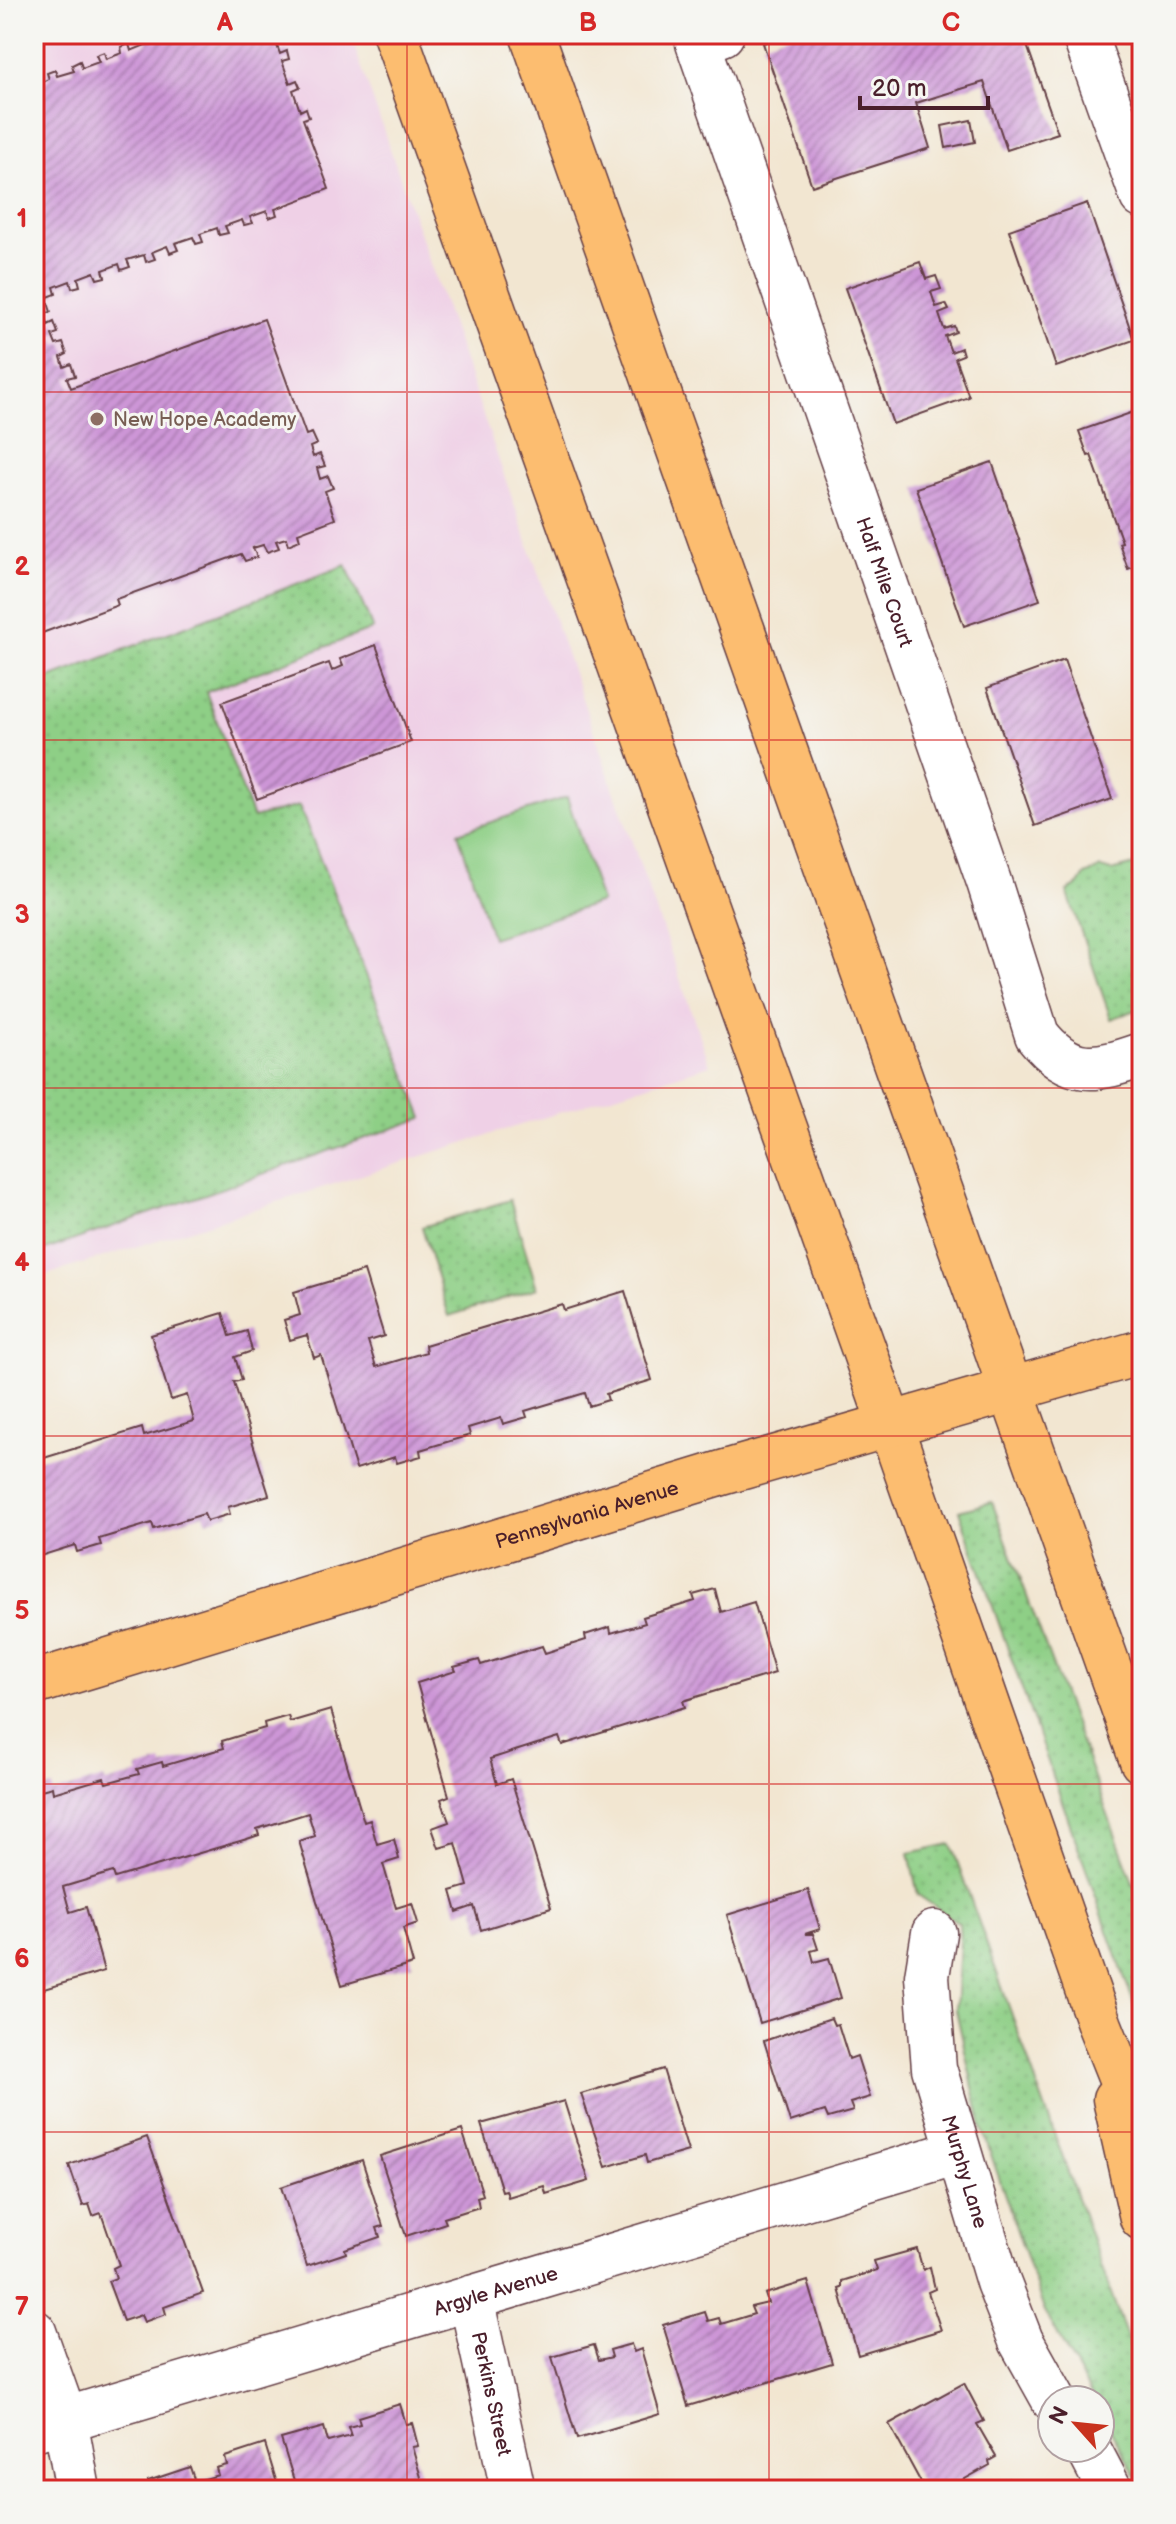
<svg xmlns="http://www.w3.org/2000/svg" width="1176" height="2524" font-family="'Balsamiq Sans',sans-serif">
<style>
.built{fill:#efd0e6}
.green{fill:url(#green-dots);stroke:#6c7758;stroke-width:2}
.pitch{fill:#8ecf86;stroke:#6c7758;stroke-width:2}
.building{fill:url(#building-hatch)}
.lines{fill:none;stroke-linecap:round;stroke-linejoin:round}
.minor-casing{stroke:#633d44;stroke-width:47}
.major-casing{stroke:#633d44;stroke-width:47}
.minor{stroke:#fff;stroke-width:44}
.major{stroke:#fcbd6f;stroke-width:44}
.grid{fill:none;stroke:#d62828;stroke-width:2;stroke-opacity:0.55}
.education-dot{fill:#8d6e63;stroke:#f6f6f2;stroke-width:3}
.labels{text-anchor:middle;stroke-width:6;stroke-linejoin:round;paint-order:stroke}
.education-label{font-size:20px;fill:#785e54;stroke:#f6f6f2;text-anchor:start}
.street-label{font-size:20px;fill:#4a1f2b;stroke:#f6f6f2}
.neatline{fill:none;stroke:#d62828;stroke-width:3}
.grid-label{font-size:26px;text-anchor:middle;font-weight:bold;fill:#d62828}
</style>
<defs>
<pattern id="green-dots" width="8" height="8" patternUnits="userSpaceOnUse" patternTransform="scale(2)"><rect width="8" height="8" fill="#8ecf86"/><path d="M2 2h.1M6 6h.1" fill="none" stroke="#7cb174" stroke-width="1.8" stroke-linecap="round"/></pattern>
<pattern id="building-hatch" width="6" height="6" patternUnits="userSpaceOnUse" patternTransform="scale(2)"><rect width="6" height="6" fill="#cd96d7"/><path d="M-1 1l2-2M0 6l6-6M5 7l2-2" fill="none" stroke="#a87aaf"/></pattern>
</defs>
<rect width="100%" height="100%" fill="#f6f6f2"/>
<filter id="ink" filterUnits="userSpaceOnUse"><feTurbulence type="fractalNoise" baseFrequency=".0125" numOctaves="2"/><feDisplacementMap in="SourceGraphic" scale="16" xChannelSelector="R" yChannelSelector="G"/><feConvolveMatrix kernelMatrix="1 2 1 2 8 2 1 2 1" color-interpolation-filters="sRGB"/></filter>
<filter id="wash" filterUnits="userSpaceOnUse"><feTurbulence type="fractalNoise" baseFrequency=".006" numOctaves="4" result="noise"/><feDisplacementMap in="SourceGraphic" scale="32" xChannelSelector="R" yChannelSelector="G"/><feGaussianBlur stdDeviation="1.8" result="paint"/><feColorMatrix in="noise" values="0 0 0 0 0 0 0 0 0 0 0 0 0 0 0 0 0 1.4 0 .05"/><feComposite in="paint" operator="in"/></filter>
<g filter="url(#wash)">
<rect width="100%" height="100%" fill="#f2e6d1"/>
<path class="built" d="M34,34H350L710,1065L34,1279Z"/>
<path class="green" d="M346,565L373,629L206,692L253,818L299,806L423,1118L34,1254V684Z
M1135,865L1142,882V1008L1111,1019L1067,891L1079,885L1085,875L1101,868L1111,871Z
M510,1200L537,1288L449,1316L422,1227Z
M992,1502L1142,1907V2027L959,1511Z
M951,1844L1142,2380V2487L1100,2411V2400H1094L1044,2310L982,2128L956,2010L960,1943L959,1923L918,1895L909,1853Z"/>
<path class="pitch" d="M567,797L601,902L492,938L458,833Z"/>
<g id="blocks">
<path class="building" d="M172,34H273L280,54L287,51L289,59L282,61L290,83L297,80L300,87L293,90L300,111L306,108L309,117L303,119L329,189L275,209L277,215L269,218L267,211L250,217L253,223L244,225L242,220L225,226L228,233L219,235L217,228L200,234L203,242L196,244L193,237L175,243L178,250L170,253L167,246L152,252L155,259L146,262L144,255L127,260L130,267L121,270L119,264L103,270L105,277L97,279L94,272L78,278L80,286L72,288L70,281L54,287L56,294L48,297L45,290L36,292L39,303L47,300L51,312L44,314L48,325L54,322L58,333L52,335L56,345L63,343L67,354L61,357L64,367L71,364L75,376L67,378L71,388L264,319L306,435L312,433L317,444L310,447L313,457L320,454L325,466L317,468L320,479L328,476L333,488L325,491L335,519L298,533L300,540L288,545L286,538L276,541L279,548L267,552L263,545L253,548L257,557L245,561L241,554L116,599L118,605L34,636V85L49,79L47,73L55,70L57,76L74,71L72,65L80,61L82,68L99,62L96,55L104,52L106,59L122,53L121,47L129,44L131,51L148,44L146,38L153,35L156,41Z
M789,34H1023L1058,133L1007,150L984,82L916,103L930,148L812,186L763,43Z
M971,120L975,142L946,148L942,126Z
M1087,203L1134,340L1056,367L1009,230Z
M920,262L926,279L936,276L941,289L931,292L936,307L946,304L949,310L939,314L944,329L954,326L956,332L945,336L951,352L961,348L963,355L955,358L969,397L893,424L845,288Z
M1142,409V564L1128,569L1119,543L1122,542L1091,455L1088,456L1079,431Z
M992,462L1040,600L964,626L916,488Z
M376,645L411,742L257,799L222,702L329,663L332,671L343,666L340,659Z
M1064,660L1112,799L1035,826L987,688Z
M364,1271L384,1336L368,1341L376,1367L426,1352L425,1345L562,1304L564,1310L625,1291L652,1380L606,1394L608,1400L589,1406L585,1393L525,1411L527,1417L503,1424L501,1418L468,1428L470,1435L420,1450L421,1456L397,1463L395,1457L356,1469L321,1355L314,1358L307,1335L290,1340L284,1320L300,1315L294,1292Z
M223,1313L230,1336L247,1331L252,1351L235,1357L242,1380L234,1382L269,1495L228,1507L230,1514L207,1521L204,1514L154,1529L152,1523L99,1539L101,1545L77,1552L75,1545L34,1558V1461L142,1428L144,1436L194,1421L187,1395L171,1400L151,1335Z
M715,1589L721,1612L754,1602L775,1673L683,1701L685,1707L562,1745L559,1737L490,1759L497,1784L511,1779L551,1908L481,1930L474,1906L457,1912L451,1891L468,1886L456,1843L439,1848L432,1828L449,1822L441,1799L449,1796L417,1683L456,1671L454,1667L479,1660L481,1665L542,1646L545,1653L586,1640L585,1635L610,1627L611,1633L645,1623L643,1617L695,1601L693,1595Z
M331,1710L364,1822L370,1820L377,1844L394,1839L399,1859L383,1864L396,1908L412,1903L418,1923L403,1928L413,1964L342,1985L299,1841L315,1836L308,1813L257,1829L259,1835L247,1839L115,1878L113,1872L63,1887L70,1912L86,1907L104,1971L34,1992V1792L52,1787L53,1793L104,1778L106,1783L139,1774L137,1769L162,1762L163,1766L224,1748L222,1741L265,1728L264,1723L288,1716L290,1722Z
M808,1890L820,1929L805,1934H813L818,1949L811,1951L814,1962L829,1958L841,1998L760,2023L727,1915Z
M831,2018L834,2025L838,2024L849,2059L857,2056L870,2097L850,2103L853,2111L828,2118L825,2111L790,2122L764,2041Z
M663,2069L688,2151L647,2163L645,2155L606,2167L581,2094Z
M564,2101L589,2181L546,2194L544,2186L508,2197L506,2190L502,2191L481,2124Z
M462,2130L483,2195L477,2197L479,2207L444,2218L446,2223L406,2236L380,2156Z
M147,2137L203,2293L164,2307L166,2314L144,2322L141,2315L123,2321L108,2281L116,2278L113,2268L119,2265L101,2213L93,2216L89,2204L83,2206L69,2165Z
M362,2160L383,2226L377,2228L380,2237L345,2249L346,2253L307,2266L281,2187Z
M917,2249L923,2270L930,2267L935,2289L928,2292L941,2330L858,2355L839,2289L842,2288V2281L877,2270L874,2261Z
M808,2281L832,2363L688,2406L663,2325L705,2312L708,2321L719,2318L721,2324L754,2314L751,2307L768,2303L765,2294Z
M631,2344L634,2352L641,2349L660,2414L577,2439L552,2357L594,2345L599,2360L612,2357L610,2350Z
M964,2383L984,2421L977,2424L996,2457L989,2461L990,2465L945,2490H925L889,2424Z
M400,2404L406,2424L412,2423L418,2446L412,2447L423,2484L404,2490H297L281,2439L324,2427L328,2442L351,2436L348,2427L360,2424L358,2417Z
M265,2444L279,2490H151L148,2481L190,2467L195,2482L218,2475L216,2468L227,2465L225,2457Z
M1008,2479L1010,2485L1017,2482L1021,2490H985Z"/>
</g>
</g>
<g filter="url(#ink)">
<use href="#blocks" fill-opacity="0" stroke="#633d44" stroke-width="2"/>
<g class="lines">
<defs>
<g id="minor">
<path id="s1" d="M722,34L698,43L989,882L1037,1035C1070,1077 1096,1071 1142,1055"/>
<path d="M1084,34L1142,196"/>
<path id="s2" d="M934,1933L927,1976L934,2068L998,2282L1021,2341L1054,2400"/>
<path id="s3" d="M471,2298L513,2490"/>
<path d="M34,2332L65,2419L78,2490"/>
<path id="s4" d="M34,2429L958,2152"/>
<path d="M1088,2448L1110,2490"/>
</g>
<g id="major">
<path d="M395,34L864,1350L1100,2026L1142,2131"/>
<path d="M532,34L1142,1761"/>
<path id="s5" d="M34,1683L722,1473L1142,1352"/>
<path d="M1115,2099L1142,2218"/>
</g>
</defs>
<use href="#minor" class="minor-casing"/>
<use href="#major" class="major-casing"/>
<use href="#minor" class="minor"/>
<use href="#major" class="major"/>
</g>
</g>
<path class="grid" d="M407,34V2490M769,34V2490M34,392H1142M34,740H1142M34,1088H1142M34,1436H1142M34,1784H1142M34,2132H1142"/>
<circle class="education-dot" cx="97" cy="419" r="8"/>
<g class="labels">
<g class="education-label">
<text x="113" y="426">New Hope Academy</text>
</g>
<g class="street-label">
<text dy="7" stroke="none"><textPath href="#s1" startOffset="596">Half Mile Court</textPath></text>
<text dy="7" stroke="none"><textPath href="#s5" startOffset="578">Pennsylvania Avenue</textPath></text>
<text dy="7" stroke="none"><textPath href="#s2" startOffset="244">Murphy Lane</textPath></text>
<text dy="7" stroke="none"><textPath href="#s4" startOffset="482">Argyle Avenue</textPath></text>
<text dy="7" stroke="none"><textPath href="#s3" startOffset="98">Perkins Street</textPath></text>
</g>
</g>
<rect width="1176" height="2524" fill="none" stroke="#f6f6f2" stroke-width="88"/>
<g transform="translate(1076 2424) rotate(297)"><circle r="38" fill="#f6f6f2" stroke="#b1a0a2" stroke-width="2"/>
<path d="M0-6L14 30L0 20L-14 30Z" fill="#c8321e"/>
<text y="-12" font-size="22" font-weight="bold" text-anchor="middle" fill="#4a1f2b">N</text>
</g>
<path d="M860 96v12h128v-12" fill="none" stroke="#4a1f2b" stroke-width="4"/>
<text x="872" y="96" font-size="24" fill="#4a1f2b" stroke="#f6f6f2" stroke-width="6" paint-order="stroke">20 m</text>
<rect x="44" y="44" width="1088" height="2436" class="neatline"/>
<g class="grid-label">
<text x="225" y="31">A</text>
<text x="588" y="31">B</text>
<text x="951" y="31">C</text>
<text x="22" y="227">1</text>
<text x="22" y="575">2</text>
<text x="22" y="923">3</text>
<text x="22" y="1271">4</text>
<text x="22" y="1619">5</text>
<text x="22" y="1967">6</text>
<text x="22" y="2315">7</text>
</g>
</svg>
